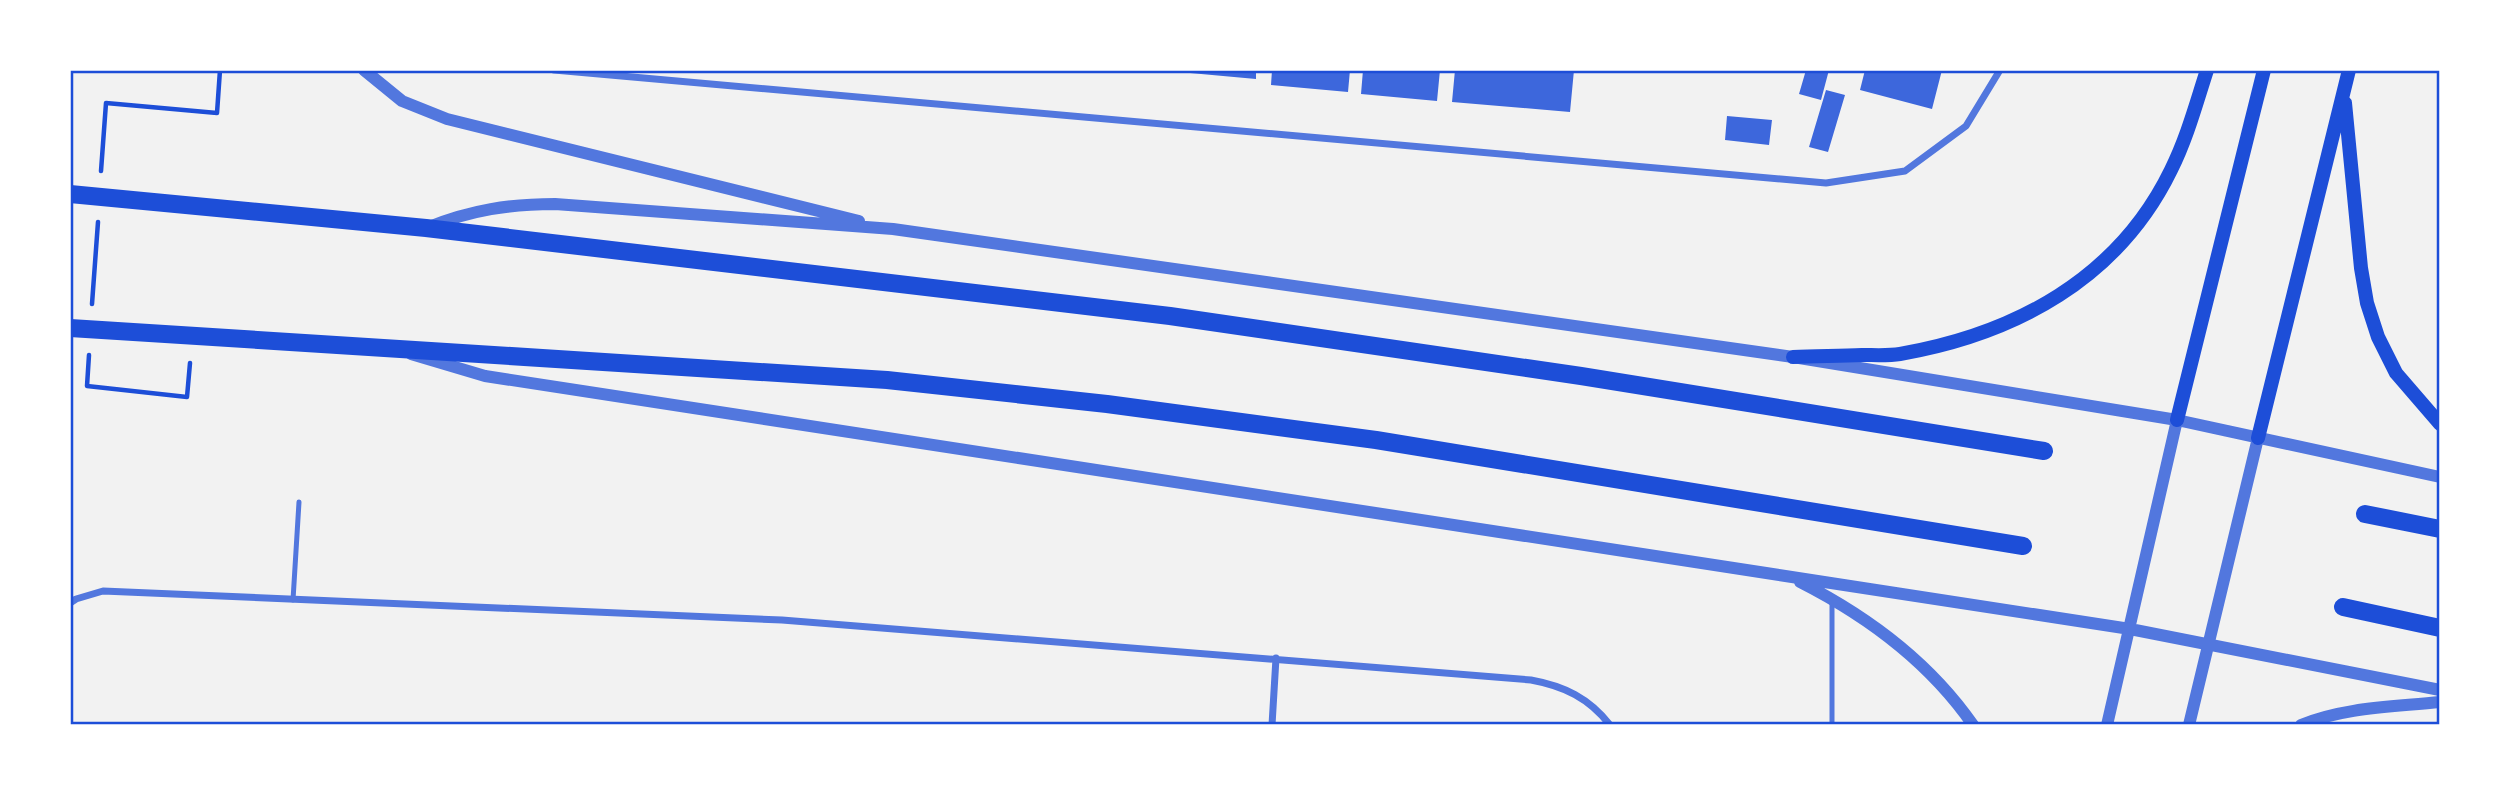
<svg xmlns="http://www.w3.org/2000/svg" width="2510" height="795" font-family="'PT Sans',sans-serif">
<style>
.building{fill:#3d67dc}
.lines{fill:none;stroke-linecap:round;stroke-linejoin:round}
.path{stroke:#1d4ed8;stroke-width:4.5}
.service{stroke:#5277de;stroke-width:5}
.minor{stroke:#5277de;stroke-width:7}
.tertiary{stroke:#5277de;stroke-width:12}
.secondary{stroke:#1d4ed8;stroke-width:14}
.primary{stroke:#1d4ed8;stroke-width:18}
.neatline{fill:none;stroke:#1d4ed8;stroke-width:2.5}
</style>
<rect width="100%" height="100%" fill="#f2f2f2"/>
<path class="building" d="M1179,70H1256V79L1179,72Z
M1272,70H1350L1348,92L1271,85Z
M1363,70H1440L1437,101L1361,94Z
M1455,70H1574L1570,112L1452,102Z
M1806,70H1829L1821,100L1799,94Z
M1865,70H1942L1932,109L1860,90Z
M1826,90L1845,95L1828,152L1809,147Z
M1727,116L1772,120L1769,145L1725,140Z"/>
<g class="lines">
<path class="path" d="M101,171L106,103L217,113L220,70
M92,304L98,222
M89,355L87,386L187,397L190,363"/>
<path class="service" d="M293,600L299,502
M1832,601V725"/>
<path class="minor" d="M554,70L1826,183L1905,171L1966,126L2000,70
M70,603L76,599L103,591L782,620L1531,680C1564,686 1589,698 1610,725
M1272,725L1276,658"/>
<path class="tertiary" d="M364,70L402,101L447,119L859,221
M429,227C471,210 510,204 555,204L893,229L1793,357L2177,420L2440,477
M411,354L485,376L2130,629L2440,690
M1800,582C1867,616 1930,663 1973,725
M2107,725L2177,420
M2189,725L2258,438
M2301,725C2344,707 2394,707 2440,702"/>
<path class="secondary" d="M2345,103L2361,268L2367,303L2378,337L2396,373L2440,424
M1793,357C1816,356 1839,356 1862,355C1874,355 1888,356 1900,354C2015,334 2118,279 2171,170C2187,138 2196,104 2207,70
M2177,420L2264,70
M2258,438L2349,70"/>
<path class="primary" d="M70,194L426,228L1170,316L1581,376L2044,451
M70,328L887,380L1107,404L1376,440L2023,546
M2365,514L2440,529
M2343,607L2440,628"/>
</g>
<rect width="2510" height="795" fill="none" stroke="#ffffff" stroke-width="144"/>
<rect x="72" y="72" width="2366" height="651" class="neatline"/>
</svg>
